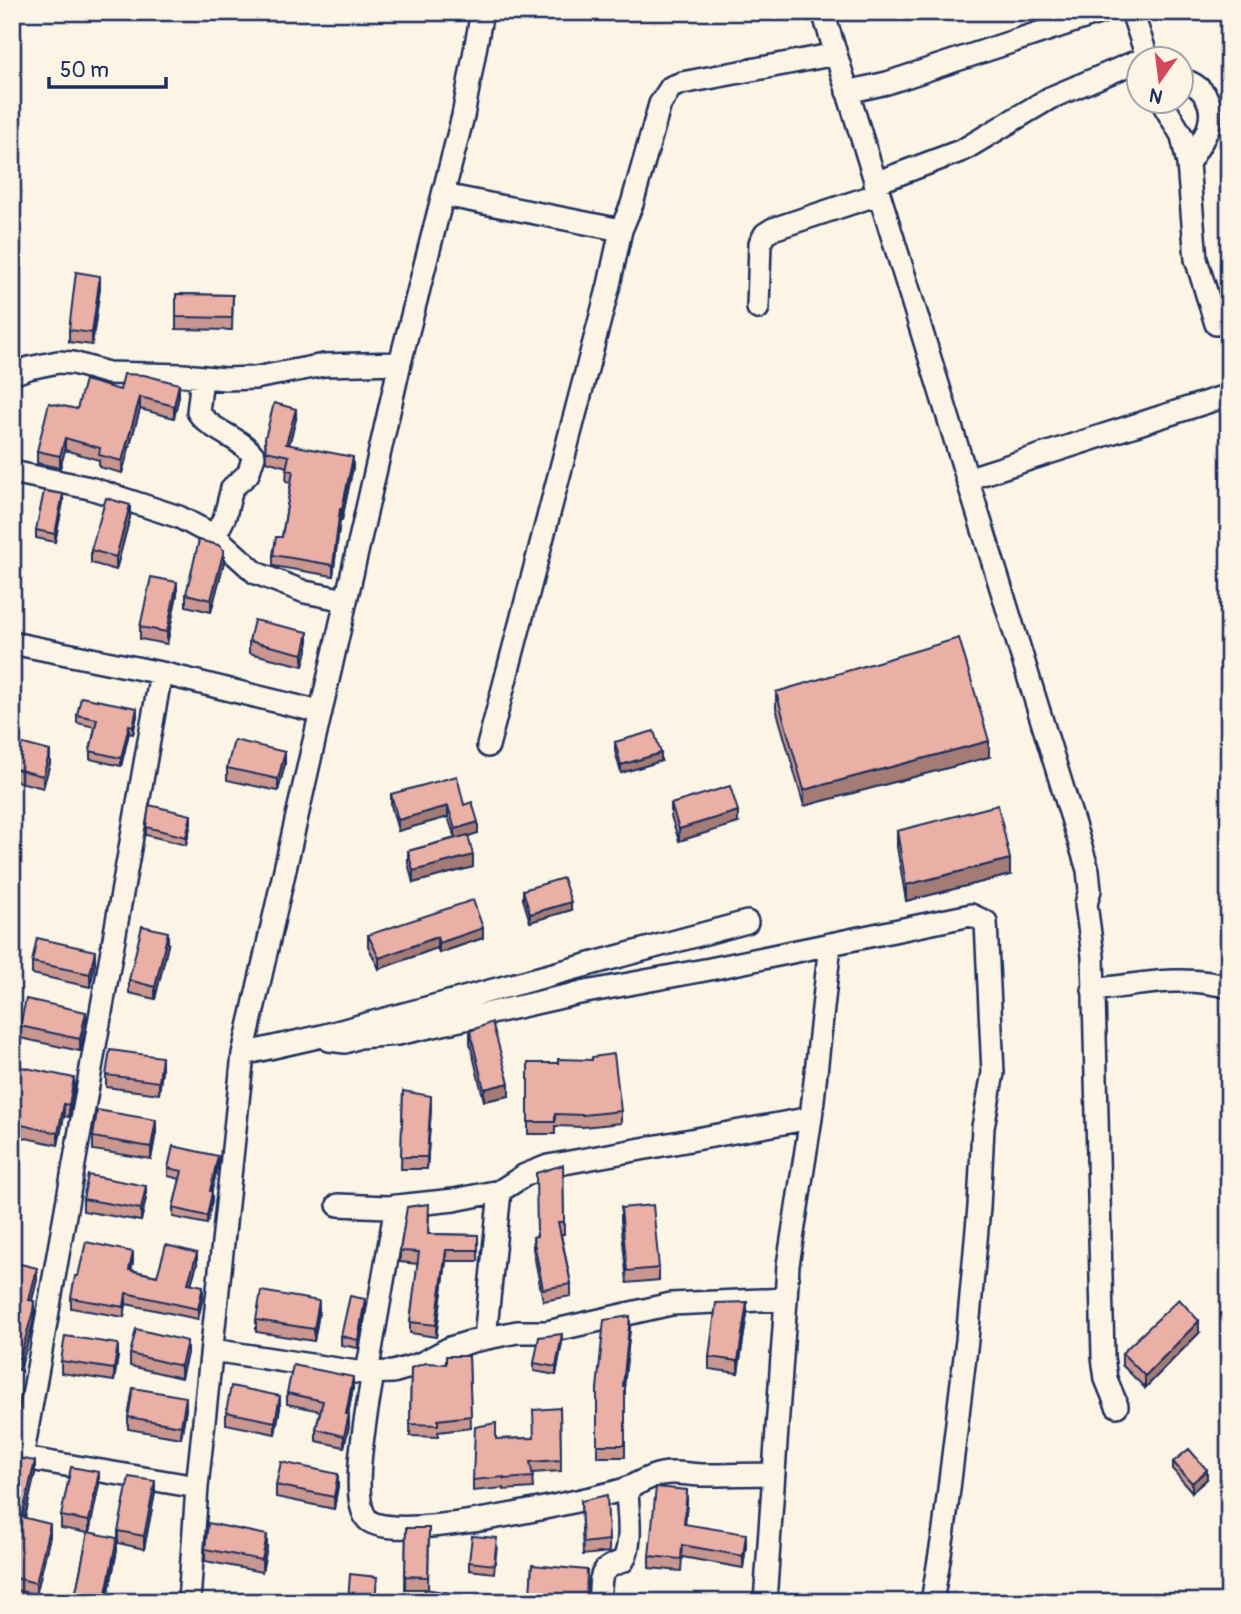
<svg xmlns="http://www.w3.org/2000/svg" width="1241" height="1614" font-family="Pangolin,sans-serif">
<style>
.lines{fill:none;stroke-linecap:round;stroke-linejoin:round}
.minor-casing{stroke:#1b2f5e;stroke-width:26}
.minor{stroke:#fcf5e5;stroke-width:21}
.wall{fill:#c9978f;stroke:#1b2f5e;stroke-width:2}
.shaded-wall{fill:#a47b74;stroke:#1b2f5e;stroke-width:2}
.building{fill:#eab0a6;stroke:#1b2f5e;stroke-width:2}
</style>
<rect width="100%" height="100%" fill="#fcf5e5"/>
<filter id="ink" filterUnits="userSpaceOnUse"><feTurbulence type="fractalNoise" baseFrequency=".0143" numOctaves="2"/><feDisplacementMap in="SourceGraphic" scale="14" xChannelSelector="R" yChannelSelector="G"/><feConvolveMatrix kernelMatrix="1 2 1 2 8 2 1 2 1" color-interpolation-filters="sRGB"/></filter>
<g filter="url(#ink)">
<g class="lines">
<defs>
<path id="minor" d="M823,12L1088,870L1090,890L1086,904L1093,956L1103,1357L1106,1379L1117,1406
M1132,12L1148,60
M1182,80C1203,85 1215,103 1209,125C1206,138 1194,152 1188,164
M847,92L887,83L1102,12
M1162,102L1182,136L1188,164L1196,259L1216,324
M875,183L963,150L1050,98L1140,60
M444,195L621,230
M758,308L760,243L765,234L773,229L879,194
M12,374L29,368L58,362L73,363L108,373L183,375L225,379L255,378L324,365L400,363
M202,378L198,412C212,432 239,436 254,456L248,474L232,488L225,516L215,536
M12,472L90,488L179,517L215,536L256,573L305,592L346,600
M967,479L1229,395
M12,643L161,673L320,712
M488,746L609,285L621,230L632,204L660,104L671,87L682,83L836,54
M1093,990C1137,985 1185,974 1229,987
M325,1035L329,1040L345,1042L359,1037L398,1034L575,994L710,969L971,915L986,922L993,1073L983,1127L979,1207L967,1340L944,1530L932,1602
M243,1054L322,1036L747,922
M338,1205L388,1207L454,1200L500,1191
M786,1299L788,1265L811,1118L830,944
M485,1338L500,1191L525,1175L548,1166L811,1118
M212,1350L363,1373L393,1372L420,1364L450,1348L473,1341L517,1332H547L671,1304L786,1299L765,1602
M373,1372C369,1403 348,1496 367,1519C389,1546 586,1500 622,1490C636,1486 647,1476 662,1474C675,1471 691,1475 704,1475C727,1475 751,1474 774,1474
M367,1373L396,1206
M12,1456L197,1487
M22,1458L161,673
M189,1602L197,1487L243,1054L400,363L463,116L482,12
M599,1602C602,1576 596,1570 623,1561C634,1541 627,1510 627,1488"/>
</defs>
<use href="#minor" class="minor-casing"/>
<use href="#minor" class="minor"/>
</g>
<path class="wall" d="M100,288L92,345L69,342V330Z
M176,294L233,295L232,330L176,329Z
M12,320H18L17,353H12Z
M120,390L179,396L174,418L140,409L122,473L99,467V460L65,450L60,468L37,463V451L77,409Z
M296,419L289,445L353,467L342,520H340L333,576L273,566V555L282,537L291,482L286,481L287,467L266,461L265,438Z
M63,502L55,542L36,538V530Z
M130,517L116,570L91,563V550Z
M224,562L211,612L186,606V594Z
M177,594L167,644L140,639V627Z
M249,641L308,645L303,666L249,653Z
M776,692L989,757L804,806L776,708Z
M77,715L137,716L133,734L129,733L121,766L90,759V751L95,727L77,723Z
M12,741L50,763L43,788L12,780Z
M615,742L661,761L621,773L615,751Z
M285,764L278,791L227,780V768Z
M391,794L464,805L478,833L468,836L473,867L413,883L408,863V851L455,838L448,817L398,831L391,805Z
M671,804L738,823L679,841L671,816Z
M191,823L186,845L146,835V827Z
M897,831L1010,875L906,901L897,847Z
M523,890L571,910L530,922L523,899Z
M368,935L483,938L439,953L437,948L379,969L368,946Z
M168,945L155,999L129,993V980Z
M32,962L95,963L90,987L32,974Z
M86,1024L80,1051L20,1038V1026Z
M470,1031L509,1096L484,1101L470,1043Z
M528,1063H558L621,1111V1123L583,1127L555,1126V1134H528Z
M12,1065L74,1090L69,1117L64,1116L58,1145L12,1135Z
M162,1070L159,1094L106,1087V1075Z
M403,1091L431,1108L427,1169H401Z
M156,1132L151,1159L93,1150V1137Z
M218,1164L211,1192L212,1200L207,1224L173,1217V1208L180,1179L168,1176V1168Z
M563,1165L564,1234H561L571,1284V1296L543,1301L533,1249V1237L537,1236Z
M146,1198L141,1221L83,1211V1199Z
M621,1208L659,1268V1280L627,1283L621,1220Z
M429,1216L428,1234L478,1235V1261H446L436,1337L410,1333V1322L418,1264L400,1262V1251Z
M12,1262L37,1280L32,1300L34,1313L33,1323L20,1370L12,1368Z
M133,1262L131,1270L157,1276L197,1264L191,1284L203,1297L198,1319L126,1304L124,1317L71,1308V1298L78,1276Z
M365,1308L358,1348L341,1345V1336Z
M319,1313L314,1341L256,1332V1320Z
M747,1314L738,1373L709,1369V1357Z
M630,1328L624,1386H625V1457H597V1389Z
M1199,1333L1145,1388L1122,1365V1353Z
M562,1342L556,1375L534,1371V1363Z
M187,1353L181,1378L130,1366V1354Z
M118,1356L114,1381L61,1373V1361Z
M469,1356L471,1428L438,1432V1437L410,1436L411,1368L446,1364Z
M353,1388L348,1414L349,1426L344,1447L316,1441V1429L320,1411L287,1404V1393Z
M280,1408L275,1434L226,1424V1412Z
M560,1408L561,1471L532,1473L533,1488L504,1490V1488L473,1491V1480L496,1439L534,1438Z
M186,1409L181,1438L128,1429V1417Z
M12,1457L35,1473L25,1518L50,1536L36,1595L12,1589Z
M1173,1462L1207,1479L1192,1492L1173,1470Z
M99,1484L89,1532L117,1550L107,1602H76V1592L88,1533L61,1528V1516Z
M276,1485L338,1486L334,1509L276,1497Z
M155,1493L144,1549L118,1543V1531Z
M581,1501L609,1540V1552L583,1555Z
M687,1502L685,1524L746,1546L743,1568L682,1557L681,1571L649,1568V1556Z
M406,1528H429L428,1589L451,1602L425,1589H405Z
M497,1546L494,1573L469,1570V1562Z
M267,1547L262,1572L205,1561V1549Z
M532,1565L587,1582L586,1602H530Z"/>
<path class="shaded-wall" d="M100,276V288L92,345V333Z
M179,384V396L174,418V406Z
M140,397V409L122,473V461Z
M296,409V419L286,455V444Z
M65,438V450L60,468V456Z
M353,457V467L342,520V509Z
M63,494V502L55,542V534Z
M130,505V517L116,570V557Z
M340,509V520L333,576V565Z
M224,550V562L211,612V600Z
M177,582V594L167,644V632Z
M308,632V645L303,666V654Z
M137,708V716L133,734V726Z
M129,725V733L121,766V758Z
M989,741V757L804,806V790Z
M50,751V763L43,788V776Z
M285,752V764L278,791V779Z
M661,753V761L621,773V765Z
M448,806V817L398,831V820Z
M738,811V823L679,841V829Z
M191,815V823L186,845V837Z
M478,822V833L455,840V829Z
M473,855V867L413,883V871Z
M1010,859V875L906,901V885Z
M571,902V910L530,922V914Z
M483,928V938L439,953V943Z
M168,932V945L155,999V987Z
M437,937V948L379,969V958Z
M95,951V963L90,987V974Z
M86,1012V1024L80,1051V1039Z
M162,1057V1070L159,1094V1082Z
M74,1078V1090L69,1117V1105Z
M509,1083V1096L484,1101V1089Z
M431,1096V1108L427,1169V1157Z
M64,1104V1116L58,1145V1133Z
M156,1120V1132L151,1159V1147Z
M218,1156V1164L210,1199V1191Z
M146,1186V1198L141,1221V1209Z
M212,1192V1200L207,1224V1216Z
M446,1250V1261L436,1337V1325Z
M133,1252V1262L129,1280V1270Z
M197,1253V1264L188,1293V1283Z
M37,1268V1280L29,1312V1300Z
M203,1286V1297L198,1319V1309Z
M126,1293V1304L124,1317V1307Z
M365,1299V1308L358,1348V1340Z
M34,1301V1313L33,1323L20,1370V1358Z
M319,1301V1313L314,1341V1329Z
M747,1302V1314L738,1373V1361Z
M630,1316V1328L623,1398V1386Z
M1199,1321V1333L1145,1388V1376Z
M562,1334V1342L556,1375V1367Z
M187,1341V1353L181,1378V1366Z
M118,1344V1356L114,1381V1369Z
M353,1377V1388L346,1425V1414Z
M280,1396V1408L275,1434V1422Z
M186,1397V1409L181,1438V1426Z
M349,1414V1426L344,1447V1436Z
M35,1461V1473L22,1529V1517Z
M1207,1470V1479L1192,1492V1483Z
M99,1472V1484L89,1534V1521Z
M338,1474V1486L334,1509V1497Z
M155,1481V1493L144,1549V1536Z
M687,1490V1502L684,1536V1524Z
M50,1524V1536L36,1595V1583Z
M746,1534V1546L743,1568V1556Z
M267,1535V1547L262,1572V1560Z
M117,1538V1550L107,1602H105Z"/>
<path class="building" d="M76,272L100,276L92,333L69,330Z
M176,294L233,295L232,318L176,317Z
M12,320H18L17,345H12Z
M124,374L144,375L179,384L174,406L140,397L122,461L99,455L100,448L65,438L60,456L37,451L49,403L77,409L85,380L120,390Z
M274,403L296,409L286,444L353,457L342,509H340L333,565L273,555L276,537H282L293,471L286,470L289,456L266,451L265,438Z
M44,491L63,494L55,534L36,530Z
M106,498L130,505L116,557L91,550Z
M199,540L218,545L224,550L211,600L186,594Z
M151,577L177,582L167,632L140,627Z
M254,620L308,632L303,654L249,641Z
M959,638L989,741L804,790L776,692Z
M81,697L137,708L133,726L129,725L121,758L90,751L97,719L77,715Z
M654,731L661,753L621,765L615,742Z
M234,740L285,752L278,779L227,768Z
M12,741L50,751L43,776L12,768Z
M457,776L464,805L472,802L478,822L455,829L448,806L398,820L391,794Z
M730,786L738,811L679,829L671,804Z
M149,805L191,815L186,837L146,827Z
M998,805L1010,859L906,885L897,831Z
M468,835L473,855L413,871L408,851Z
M563,878L571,902L530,914L523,890Z
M473,900L483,928L439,943L437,937L379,958L368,935Z
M142,926L168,932L155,987L129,980Z
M37,938L95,951L90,974L32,962Z
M26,999L86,1012L80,1039L20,1026Z
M492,1022L509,1083L484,1089L470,1031Z
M110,1050L162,1057L159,1082L106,1075Z
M614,1054L621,1111L583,1115L555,1114V1122H528V1063H558V1059L592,1060V1057Z
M12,1065L74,1078L69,1105L64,1104L58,1133L12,1123Z
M403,1091L431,1096L427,1157H401Z
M97,1110L156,1120L151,1147L93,1137Z
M173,1146L218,1156L210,1191L212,1192L207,1216L173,1208L182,1171L168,1168Z
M563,1165L564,1222H558L571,1284L543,1289L533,1237L537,1236L536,1173Z
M88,1175L146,1186L141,1209L83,1199Z
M429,1204L428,1234L478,1235V1250H446L436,1325L410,1322L419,1252L400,1251L407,1207Z
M653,1205L659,1268L627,1271L621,1208Z
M86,1242L133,1252L129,1270L157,1276L166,1245L197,1253L188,1283L203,1286L198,1309L126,1293L124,1307L71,1298L75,1276H78Z
M12,1262L37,1268L29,1300L34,1301L33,1311L20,1358L12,1356Z
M261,1291L319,1301L314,1329L256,1320Z
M350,1296L365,1299L358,1340L341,1336Z
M1179,1299L1199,1321L1145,1376L1122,1353Z
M747,1302L738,1361L709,1357L716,1303Z
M630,1316L623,1386H625V1445H597V1389L604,1320Z
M136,1329L187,1341L181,1366L130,1354Z
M562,1334L556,1367L534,1363L539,1337Z
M65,1336L118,1344L114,1369L61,1361Z
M446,1356H469L471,1416L438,1420V1425L410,1424L411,1368L426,1363L446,1364Z
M293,1365L353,1377L346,1414H349L344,1436L316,1429L323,1401L287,1393Z
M231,1386L280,1396L275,1422L226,1412Z
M133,1388L186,1397L181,1426L128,1417Z
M560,1408L561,1460L530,1462L533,1477L504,1479V1477L473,1480L475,1427L496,1423V1439L534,1438L533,1410Z
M1189,1449L1207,1470L1192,1483L1173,1462Z
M12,1457L35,1461L22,1517L50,1524L36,1583L12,1577Z
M281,1462L338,1474L334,1497L276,1485Z
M71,1467L99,1472L89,1521L61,1516Z
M129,1477L155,1481L144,1536L118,1531Z
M656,1487L687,1490L684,1524L746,1534L743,1556L682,1545L681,1559L649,1556Z
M607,1495L609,1540L583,1543L581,1501Z
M208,1523L267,1535L262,1560L205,1549Z
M406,1528H429L428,1577L405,1576Z
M88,1532L117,1538L105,1598L76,1592Z
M472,1536L497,1538L494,1565L469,1562Z
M532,1565L587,1570L586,1602H560V1599L530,1596Z
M350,1574L377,1577L375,1602H348Z
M425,1589L451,1593L450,1602H423Z"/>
</g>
<rect width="1241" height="1614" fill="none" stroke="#fcf5e5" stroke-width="42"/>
<rect x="21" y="21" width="1199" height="1572" fill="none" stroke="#1b2f5e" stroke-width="2.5" filter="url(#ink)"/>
<g transform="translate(1160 80) rotate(194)"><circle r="33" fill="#fcf5e5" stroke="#a2a6af" stroke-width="2"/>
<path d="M0-5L12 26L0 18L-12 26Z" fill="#d1495b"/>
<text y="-10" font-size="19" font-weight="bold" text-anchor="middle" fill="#1b2f5e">N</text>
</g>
<path d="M49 77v10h117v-10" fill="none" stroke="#1b2f5e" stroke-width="3.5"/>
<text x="60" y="77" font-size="21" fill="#1b2f5e" stroke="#fcf5e5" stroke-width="5" paint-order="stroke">50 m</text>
</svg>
